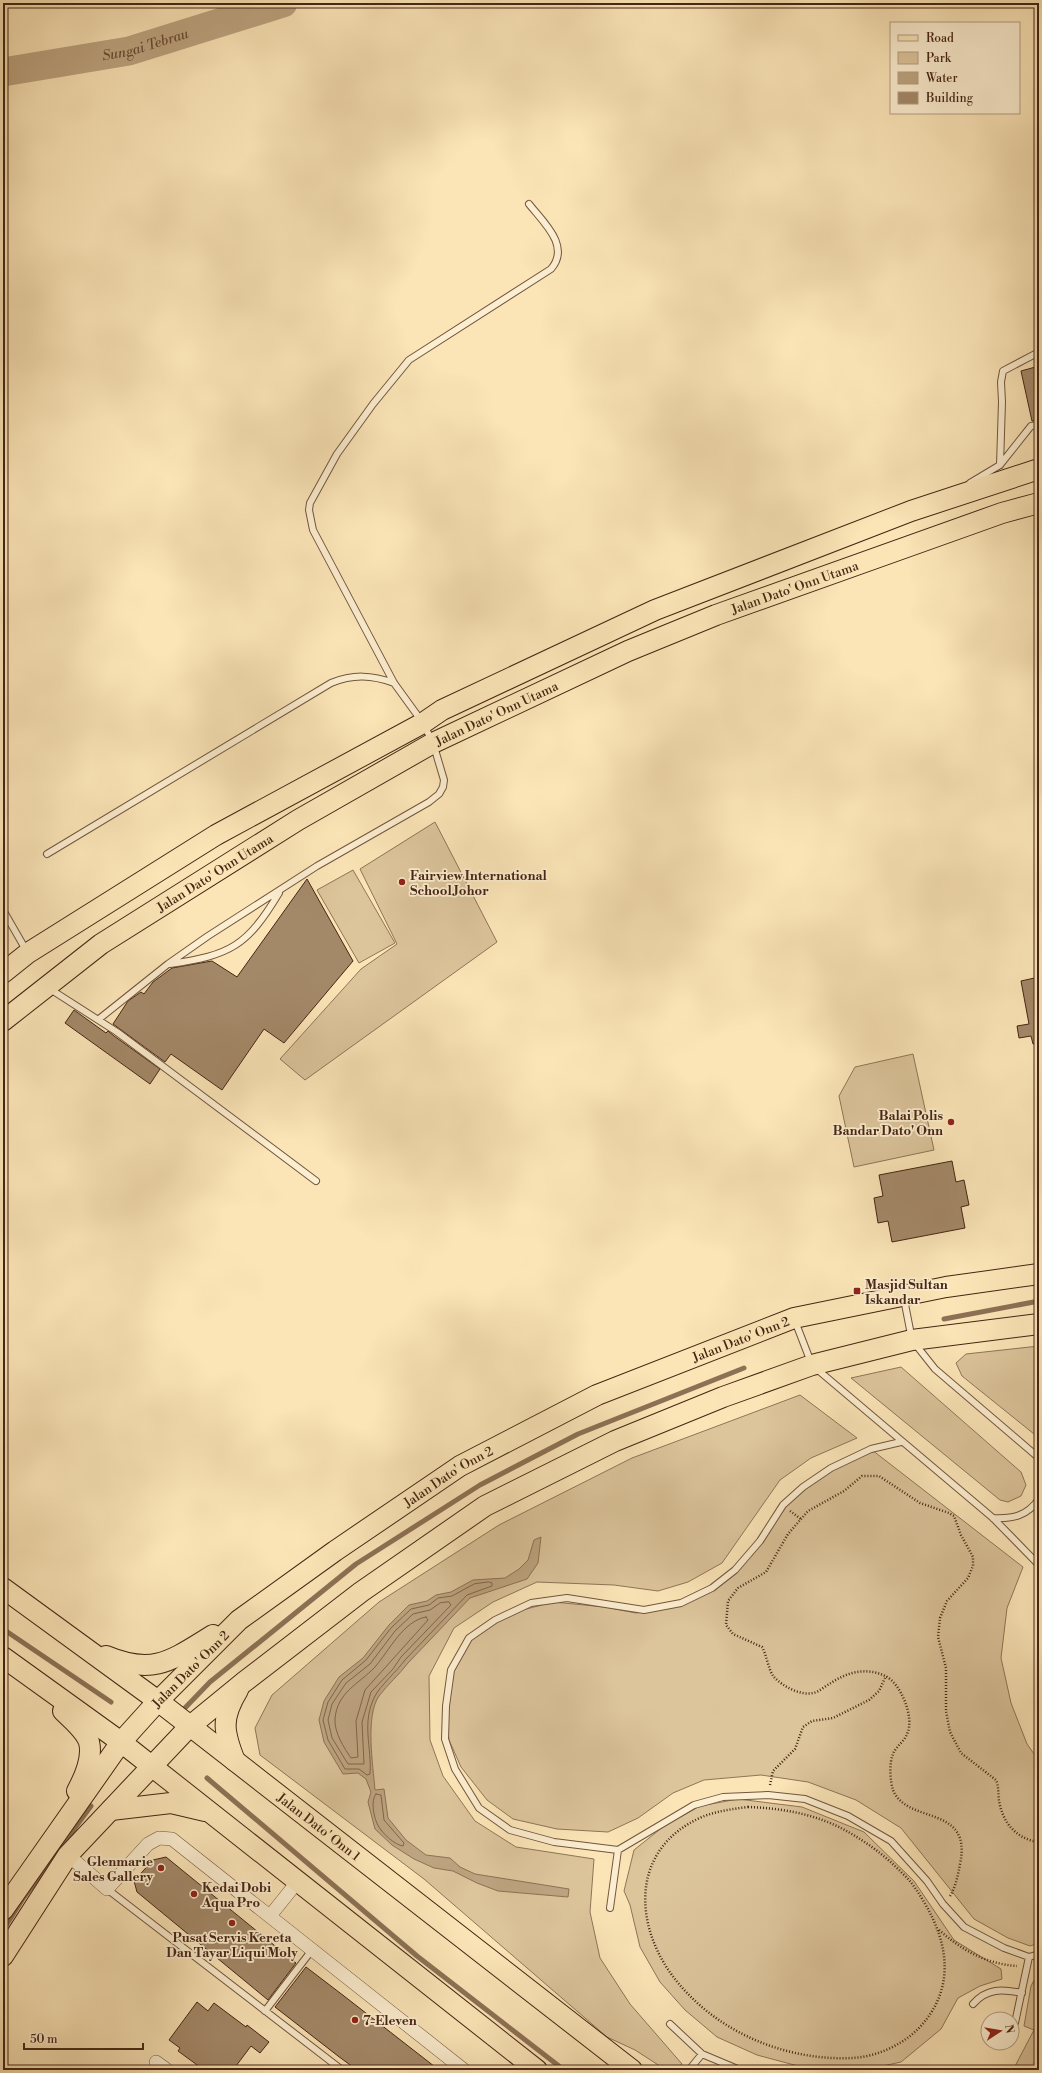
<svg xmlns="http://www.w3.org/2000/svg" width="1042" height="2073" font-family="'Libre Bodoni',serif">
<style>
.green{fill:#dcc49b;stroke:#917458}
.water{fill:#bda480;stroke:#8d7155}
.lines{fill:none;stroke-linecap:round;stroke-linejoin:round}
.shore{stroke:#82644a;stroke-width:1}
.stream{stroke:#8d7155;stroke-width:5}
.river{stroke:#bda480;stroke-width:29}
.building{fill:#a48969;stroke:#462514}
.lane-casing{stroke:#73553d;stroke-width:8}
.street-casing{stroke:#73553d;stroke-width:14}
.primary-casing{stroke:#462514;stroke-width:22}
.path{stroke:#462514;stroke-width:2.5;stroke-dasharray:1 2;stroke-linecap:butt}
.lane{stroke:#fceed0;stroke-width:6}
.street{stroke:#fceed0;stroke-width:13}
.primary{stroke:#fbe5b7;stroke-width:20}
.poi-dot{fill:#8f2418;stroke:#fceed0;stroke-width:1.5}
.labels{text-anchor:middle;stroke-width:3.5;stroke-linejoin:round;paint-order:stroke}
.street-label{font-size:13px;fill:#462514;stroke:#fceed0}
.poi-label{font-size:13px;font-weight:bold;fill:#462514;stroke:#fceed0;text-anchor:start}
.water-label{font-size:14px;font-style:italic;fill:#6a4b34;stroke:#fceed0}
</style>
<rect width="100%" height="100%" fill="#fbe5b7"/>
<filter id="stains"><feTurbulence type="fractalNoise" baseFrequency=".005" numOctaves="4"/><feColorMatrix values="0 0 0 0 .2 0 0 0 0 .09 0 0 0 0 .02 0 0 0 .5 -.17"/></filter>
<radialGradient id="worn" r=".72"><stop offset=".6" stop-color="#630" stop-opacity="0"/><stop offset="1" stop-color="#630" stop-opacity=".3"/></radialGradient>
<path class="green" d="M435,822L497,942L305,1080L280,1059L361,969L397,944L360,869Z
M353,870L395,943L359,963L317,890Z
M913,1054L934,1150L854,1167L839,1096L855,1067Z
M1039,1346V1438L962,1376L956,1363L966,1354Z
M901,1367L1021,1472L1026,1485L1021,1496L1008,1502L1000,1500L851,1378Z
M800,1395L857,1438L811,1458L780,1480L722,1563L688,1582L658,1591L614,1585L537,1582L493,1602L454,1628L429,1676L430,1740L443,1776L475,1821L516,1847L594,1859L590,1912L600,1958L630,2004L682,2064L675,2070H666L635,2050L607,2037L424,1879L260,1755L255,1728L272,1695L379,1602L499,1525L632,1458Z
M872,1450L1023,1567L1007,1608L1001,1658L1011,1703L1027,1744L1039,1761V1943L1030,1946L1008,1938L974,1919L901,1828L856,1800L808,1782L761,1775L704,1780L673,1793L638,1818L608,1832L557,1829L513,1819L487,1800L461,1767L449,1740L445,1706L450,1672L464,1643L486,1627L515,1612L553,1602L605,1607L636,1613L671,1607L703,1592L732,1572L800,1487Z
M738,1799L802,1807L864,1832L914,1881L954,1940L1001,1969L1002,1979L980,1986L958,1998L941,2029L901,2062L869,2069L813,2070L757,2055L717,2037L685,2010L660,1982L640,1947L630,1905L624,1891L634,1850L664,1826L700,1806Z
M1039,1971V2070H1013L1034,2030L1024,2026L1031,1986Z"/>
<path class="water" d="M541,1537L538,1563L527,1579L470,1598L408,1663C399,1675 388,1684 379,1696C365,1716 373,1765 375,1790L384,1789L388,1818L406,1840L426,1855L450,1858L460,1867L475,1874L569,1889L568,1897L498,1891L477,1883L453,1871L434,1868L414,1859L392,1845L375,1829L368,1802L371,1792L366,1779L358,1773L343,1774L324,1742L319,1720L324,1701L339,1677L363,1658L389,1625L409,1605L427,1601L436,1595L451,1592L473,1580L505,1578L519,1569L528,1560L534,1540Z"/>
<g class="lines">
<path class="shore" d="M489,1582L492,1583V1586L467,1595L405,1660C397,1671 380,1686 375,1696C361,1723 372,1747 370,1774L367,1775L359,1769H345L328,1740L323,1720L328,1702L342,1680L366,1660L391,1628L411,1609L429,1605L438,1598L452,1596L474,1584Z
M449,1602L451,1605L401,1657L393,1669L371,1692L362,1722L364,1764H348L332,1738L328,1720L332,1704L346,1683L370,1664L395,1631L413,1614L430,1610L440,1603Z
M426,1617L428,1620L365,1690L356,1721L358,1757L351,1758C344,1748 334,1732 335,1719C337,1692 359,1684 375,1667C389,1651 403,1621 426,1617Z
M376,1794L381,1795L384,1820L404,1843L403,1846C395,1845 383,1834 379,1827C374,1820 370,1800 376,1794Z"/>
<path class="stream" d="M944,1319L1039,1301
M3,1629L111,1702
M183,1710L210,1682L356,1564L480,1485L578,1434L744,1368
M207,1778L417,1956L564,2070
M3,1930L24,1897L91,1806"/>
<path class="river" id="s1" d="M3,72L129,51L283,3"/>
</g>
<path class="building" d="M1039,366V421H1032L1021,371Z
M307,879L353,961L284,1043L264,1029L222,1090L171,1054L165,1062L113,1024L128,1001L141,992L144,994L153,982L172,968L212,961L237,977Z
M1039,977V1043L1033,1044L1031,1036L1019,1038L1017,1026L1029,1024L1021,981Z
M74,1010L106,1033L108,1031L114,1036L160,1069L150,1084L65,1023Z
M952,1161L956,1182L964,1180L969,1205L961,1207L965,1228L892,1242L888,1221L878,1223L874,1198L883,1196L879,1175Z
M166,1857L296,1963L268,2000L137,1892L134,1881L153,1860Z
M306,1967L344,1996L439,2070H357L338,2056L275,2007Z
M197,2002L208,2011L214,2003L246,2027L247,2025L269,2042L260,2053L251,2046L233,2070H204L178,2051L180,2048L169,2040Z"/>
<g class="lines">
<defs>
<path id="lane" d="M1000,465L1002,402L1001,382L1003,371L1039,352
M970,483L1000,465L1031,426L1039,425
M47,854L331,683C353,674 372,675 394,683
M3,910L26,950
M170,964C231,955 247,946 279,893
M50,989L117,1032L316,1181
M99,1019L168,964L208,936L317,866L429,802L439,794L443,787L444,780L433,743L423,723L394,683L313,530L309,510L310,503L337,454L373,404L409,360L551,269C571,246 543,222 529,204
M904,1299L912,1340L935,1369L1039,1458
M795,1321L812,1365L993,1518L1037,1563
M901,1442L871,1449L831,1468L803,1487L783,1505L760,1541L735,1570L712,1588L681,1603L644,1610L567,1598L531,1603L495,1620L469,1638L451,1670L446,1706L445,1739L455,1769L479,1808L510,1830L554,1842L618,1850L694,1805L723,1797L768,1795L805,1799L848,1816L891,1841L927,1881L943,1904L964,1927L1004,1948L1029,1957L1039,1954
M993,1518C1013,1519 1027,1516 1039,1499
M107,1889L342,2070
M610,1908L618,1850
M973,2004C987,1988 1002,1989 1022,1993
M265,2011L312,1950
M1015,2023L1029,1957
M670,2024L702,2054L740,2070
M689,2070L702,2054"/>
<path id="street" d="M68,1855L107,1889L148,1844L159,1838L172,1839L464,2070
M270,1916L298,1881
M156,2062L167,2070"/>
<g id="primary">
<path d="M3,973L28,953L216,835L423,723L442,710L655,610L911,511L1039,469"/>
<path id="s2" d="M3,1021L101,944L298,820L433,743L628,651L716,615L1002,513L1039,503"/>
<path id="s3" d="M3,1588L158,1701L632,2070"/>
<path d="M106,1656C154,1676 172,1660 213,1635"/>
<path d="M3,1657L121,1742L537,2070"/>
<path d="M63,1711C71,1719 85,1730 89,1742C93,1758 84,1778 77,1791"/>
<path d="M235,1761C223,1731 221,1718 238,1690"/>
<path d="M111,1810L171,1803L205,1811"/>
<path id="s4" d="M3,1910L121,1742L158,1701L239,1620L335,1551L460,1466L597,1395L794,1318L946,1287L1039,1274"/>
<path d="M3,1956L68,1855L189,1727L244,1682L361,1592L485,1506L615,1441L723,1397L812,1365L912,1340L1039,1324"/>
</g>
</defs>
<use href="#lane" class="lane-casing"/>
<use href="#street" class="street-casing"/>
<use href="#primary" class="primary-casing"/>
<path class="path" d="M790,1511L801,1519
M770,1785L773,1771L795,1749L803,1727L812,1721L833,1718L869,1700L879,1691L886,1676
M748,1807C779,1808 809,1813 837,1826C861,1838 884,1854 903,1874C912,1882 918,1892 924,1902C949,1944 956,1990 918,2029C902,2045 876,2057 852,2058C788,2061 721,2034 679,1984C633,1930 628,1849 702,1817C717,1811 732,1809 748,1807Z
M950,1896C956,1886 958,1875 960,1864C973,1804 907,1825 893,1790C890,1781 889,1763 893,1754C896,1746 904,1742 907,1734C915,1718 901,1683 885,1676C867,1667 847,1672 831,1683C825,1686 819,1692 813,1693C801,1696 782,1686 774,1677C768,1670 767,1655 762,1647L733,1634L726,1625L728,1601L738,1588L766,1572L788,1534L808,1511L844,1491L862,1476H879L920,1503L949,1513L954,1516L961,1535L973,1557V1566L968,1578L947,1601L940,1618L938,1637L946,1668V1711L950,1732L961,1753L996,1780C999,1787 998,1794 999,1801C1003,1823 1016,1839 1039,1842
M939,1930C962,1950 986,1964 1017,1966
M1027,2070L1039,2061"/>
<use href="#lane" class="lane"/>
<use href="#street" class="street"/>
<use href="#primary" class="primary"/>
</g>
<g class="poi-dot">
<circle cx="402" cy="882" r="4"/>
<circle cx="951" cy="1122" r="4"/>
<rect x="853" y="1287" width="8" height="8" rx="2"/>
<circle cx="161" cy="1868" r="4"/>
<circle cx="194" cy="1894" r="4"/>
<circle cx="232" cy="1923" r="4"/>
<circle cx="355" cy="2020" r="4"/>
</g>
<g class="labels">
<g class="street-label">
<text dy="5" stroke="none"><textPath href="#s2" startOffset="907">Jalan Dato' Onn Utama</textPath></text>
<text dy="5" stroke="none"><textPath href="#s2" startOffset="583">Jalan Dato' Onn Utama</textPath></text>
<text dy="5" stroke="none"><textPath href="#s2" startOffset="259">Jalan Dato' Onn Utama</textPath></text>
<text dy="5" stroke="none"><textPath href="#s4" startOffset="953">Jalan Dato' Onn 2</textPath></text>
<text dy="5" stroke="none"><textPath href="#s4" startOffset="629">Jalan Dato' Onn 2</textPath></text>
<text dy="5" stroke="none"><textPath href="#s4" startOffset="306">Jalan Dato' Onn 2</textPath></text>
<text dy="5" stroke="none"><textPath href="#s3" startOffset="396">Jalan Dato' Onn 1</textPath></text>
</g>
<g class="poi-label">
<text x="410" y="880">Fairview International<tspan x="410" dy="15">School Johor</tspan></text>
<text x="943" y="1120" text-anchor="end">Balai Polis<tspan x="943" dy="15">Bandar Dato' Onn</tspan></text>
<text x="865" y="1289">Masjid Sultan<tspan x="865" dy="15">Iskandar</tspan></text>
<text x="153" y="1866" text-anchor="end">Glenmarie<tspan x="153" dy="15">Sales Gallery</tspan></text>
<text x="202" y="1892">Kedai Dobi<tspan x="202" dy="15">Aqua Pro</tspan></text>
<text x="232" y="1942" text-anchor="middle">Pusat Servis Kereta<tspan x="232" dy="15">Dan Tayar Liqui Moly</tspan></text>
<text x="363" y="2025">7-Eleven</text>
</g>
<g class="water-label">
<text dy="5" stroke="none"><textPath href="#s1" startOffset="145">Sungai Tebrau</textPath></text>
</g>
</g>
<rect width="1042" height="2073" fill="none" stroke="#fbe5b7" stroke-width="16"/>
<rect x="4" y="4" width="1034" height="2065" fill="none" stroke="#462514" stroke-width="2"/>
<rect x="8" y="8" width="1026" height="2057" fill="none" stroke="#462514"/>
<rect x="890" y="22" width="130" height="92" fill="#fceed0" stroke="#b39e85"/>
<rect x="898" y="35" width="20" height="6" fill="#fbe5b7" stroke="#b39e85"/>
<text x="926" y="42" font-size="12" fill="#462514">Road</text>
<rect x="898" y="52" width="20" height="12" fill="#dcc49b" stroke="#b39e85"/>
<text x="926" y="62" font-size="12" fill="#462514">Park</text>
<rect x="898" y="72" width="20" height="12" fill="#bda480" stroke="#b39e85"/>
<text x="926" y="82" font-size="12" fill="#462514">Water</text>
<rect x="898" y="92" width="20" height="12" fill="#a48969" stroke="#b39e85"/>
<text x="926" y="102" font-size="12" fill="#462514">Building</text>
<g transform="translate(1000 2031) rotate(78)"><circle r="19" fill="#fceed0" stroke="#b39e85"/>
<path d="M0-3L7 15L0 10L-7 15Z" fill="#8f2418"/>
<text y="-6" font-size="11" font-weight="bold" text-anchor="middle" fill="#462514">N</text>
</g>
<path d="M24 2043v6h119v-6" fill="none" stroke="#462514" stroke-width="2"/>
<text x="30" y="2043" font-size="12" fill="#462514" stroke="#fceed0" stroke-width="3" paint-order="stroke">50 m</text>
<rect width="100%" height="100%" filter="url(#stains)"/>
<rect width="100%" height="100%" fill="url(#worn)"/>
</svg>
